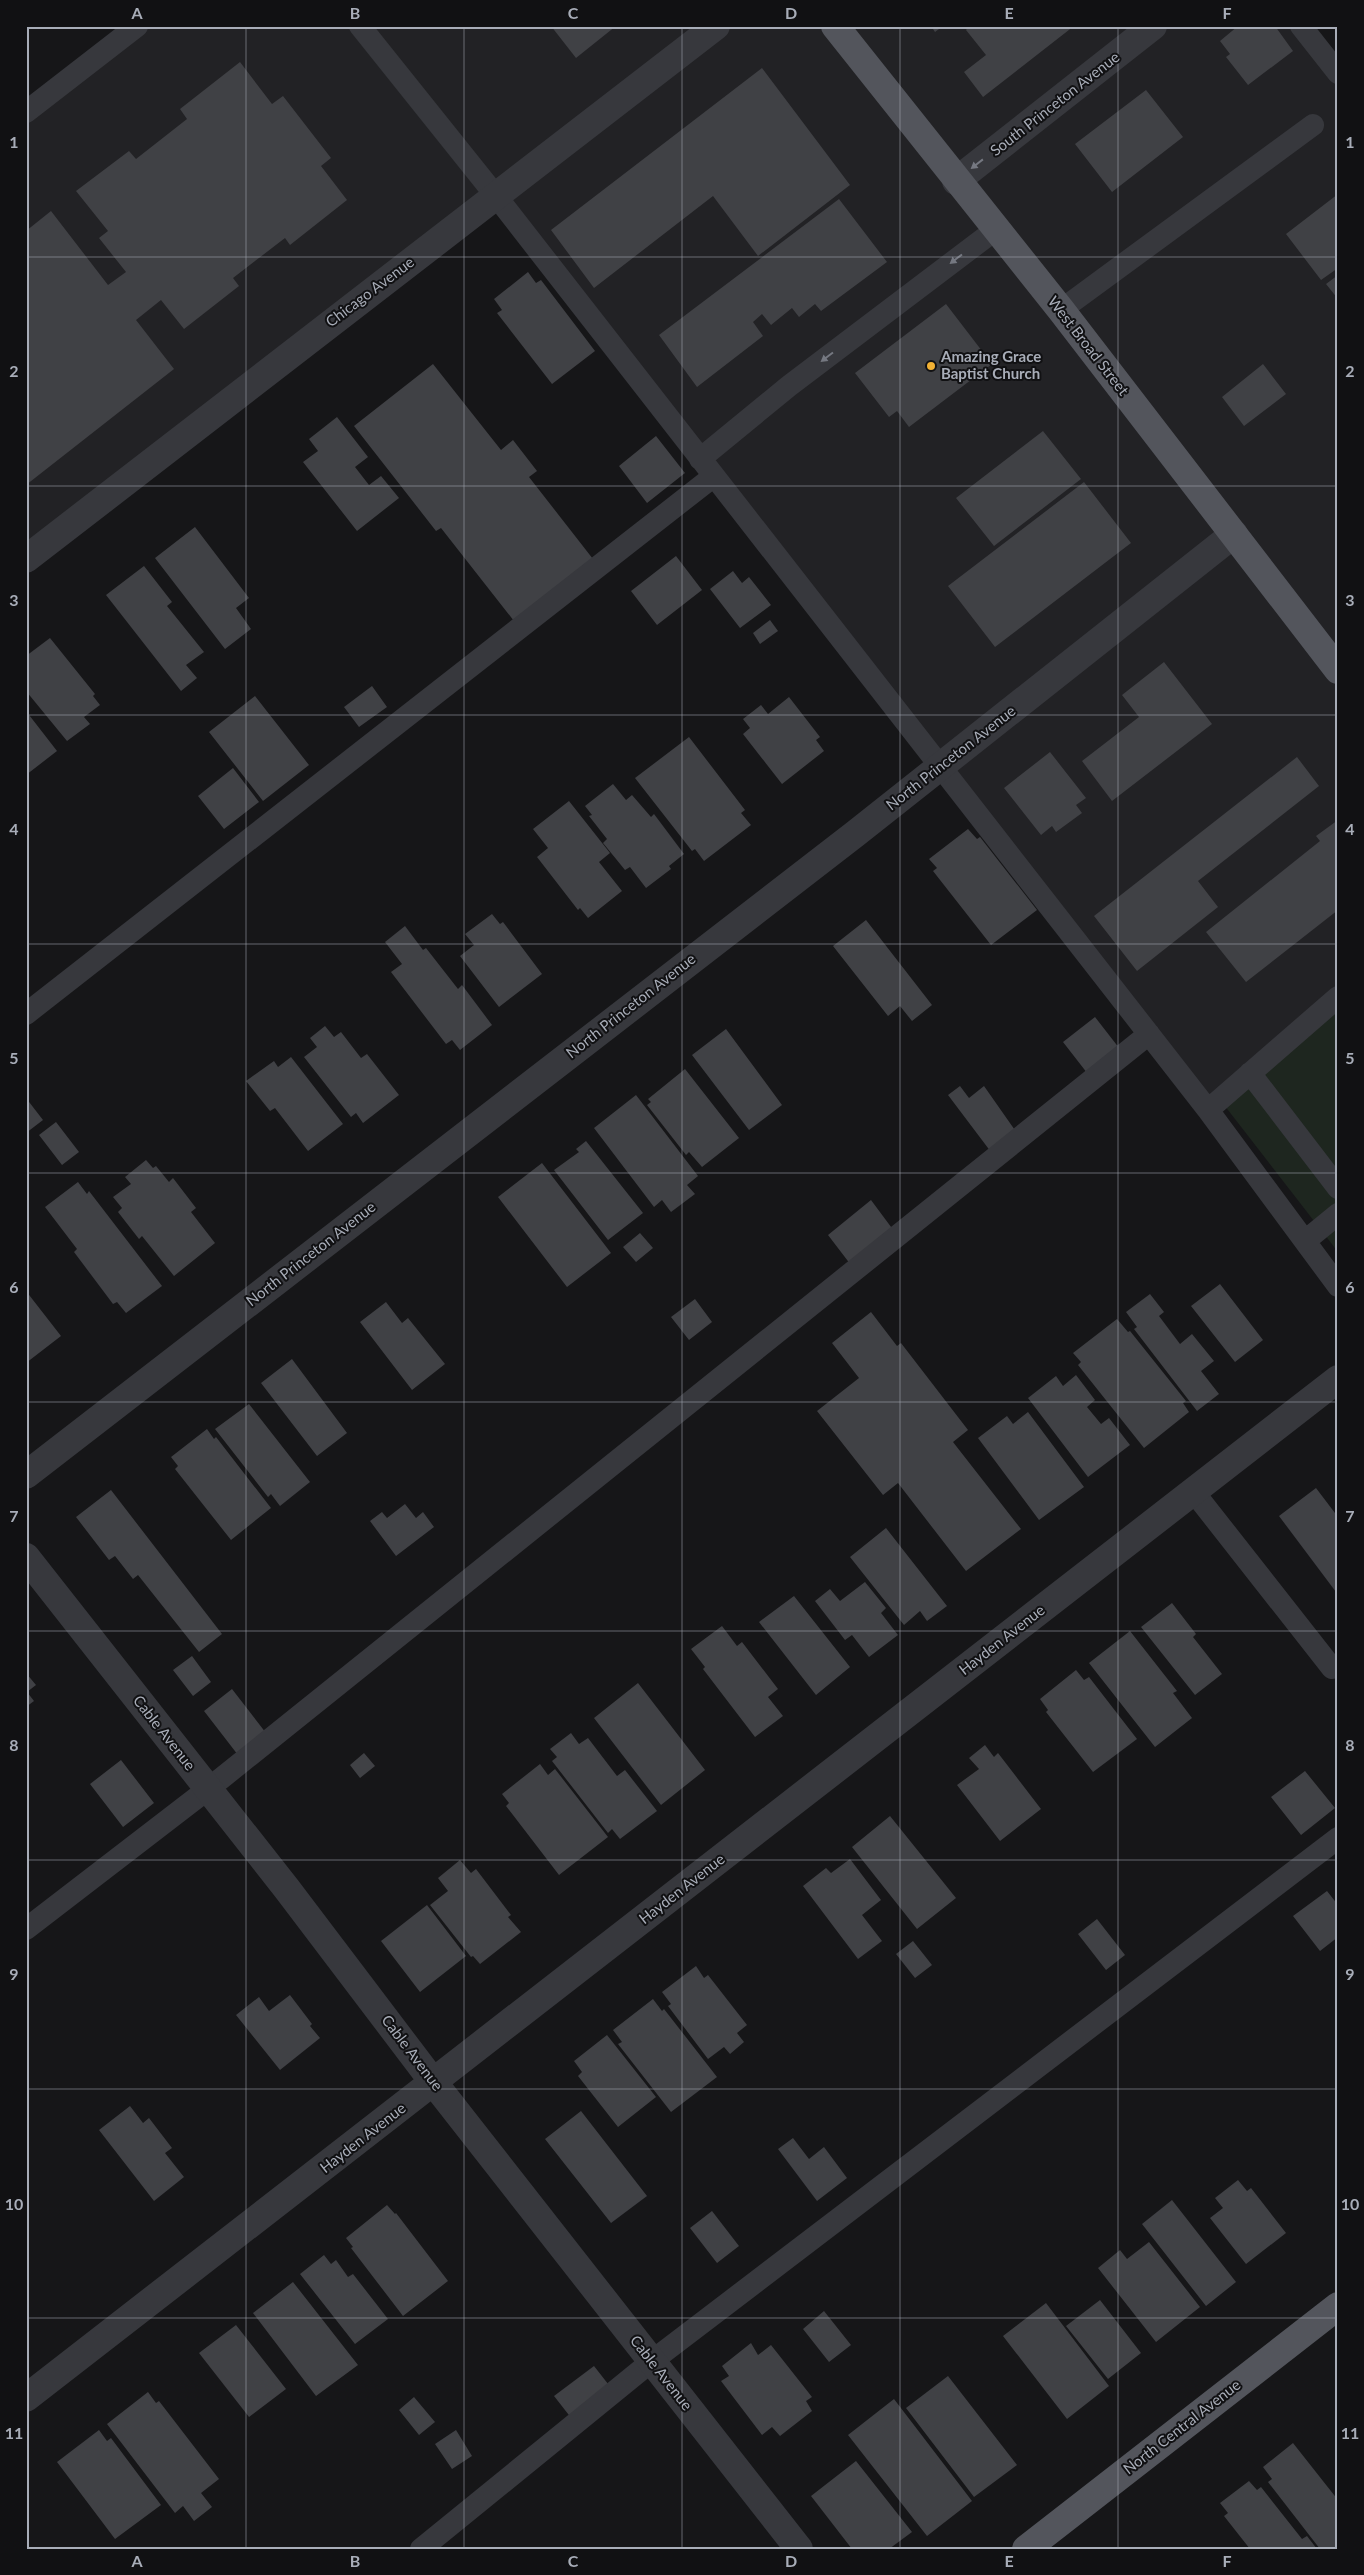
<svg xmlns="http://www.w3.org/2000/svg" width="1364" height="2575" font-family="Lato,sans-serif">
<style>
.built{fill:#222225}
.green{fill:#1e261f}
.building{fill:#404145}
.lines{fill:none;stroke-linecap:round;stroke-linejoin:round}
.service{stroke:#37383d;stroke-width:22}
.minor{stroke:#37383d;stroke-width:28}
.primary{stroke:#53555c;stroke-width:28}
.oneway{fill:#757881}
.grid{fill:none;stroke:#a8adb8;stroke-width:1;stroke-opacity:0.55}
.poi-dot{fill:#f2b134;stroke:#111113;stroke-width:2}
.labels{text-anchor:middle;stroke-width:4;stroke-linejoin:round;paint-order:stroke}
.street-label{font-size:15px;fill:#a8adb8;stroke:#111113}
.poi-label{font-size:15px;font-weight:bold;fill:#a8adb8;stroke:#111113;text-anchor:start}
.neatline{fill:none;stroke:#a8adb8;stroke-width:2}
.grid-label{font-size:16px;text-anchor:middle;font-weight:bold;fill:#a8adb8}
</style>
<rect width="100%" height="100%" fill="#161618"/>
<path class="built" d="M137,26H1301L1338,73V1011L1208,1110L496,196L26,561V112Z"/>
<path class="green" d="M1338,1011V1252L1221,1101Z"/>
<path class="building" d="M551,26H616L576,58Z
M931,26H943L935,32Z
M969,26H1074L983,97L964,72L986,55L966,30Z
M1238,26H1275L1293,51L1248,85L1226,57L1230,54L1220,41Z
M240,62L272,104L283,96L331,158L321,166L347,200L290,245L285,238L233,278L239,286L184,329L161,300L136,320L174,369L26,485V231L51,211L108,285L126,272L99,238L108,231L76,191L129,151L136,159L187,119L180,109Z
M762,68L850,185L758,256L713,196L594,288L551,230Z
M1146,90L1183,137L1112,192L1075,144Z
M1338,194V268L1321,280L1286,234Z
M839,199L887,262L821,311L815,304L799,317L792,308L771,325L762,314L753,322L763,336L697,387L659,335Z
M528,272L536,283L541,280L595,351L552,384L497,313L502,310L494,299Z
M1338,275V299L1326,284Z
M946,304L992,364L909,427L897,411L889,417L855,373Z
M433,364L501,450L513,440L537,471L529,477L593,559L514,621L441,528L436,531L354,426Z
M1263,364L1286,394L1244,426L1222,397Z
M337,417L368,457L355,467L369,485L381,476L399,498L357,531L303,462L318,451L309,439Z
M1043,431L1081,479L994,546L956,498Z
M656,436L685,473L647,503L619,466Z
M1084,482L1131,543L995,647L948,586Z
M195,527L249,598L236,608L251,629L225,649L155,558Z
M676,556L702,590L657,625L631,591Z
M144,566L172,602L167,606L204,652L186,665L197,678L181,691L106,595Z
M733,571L742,583L749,577L771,605L740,628L710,589Z
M770,620L778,631L760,644L753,633Z
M50,638L95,694L93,696L100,705L84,717L90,724L67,741L26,691V656Z
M1164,662L1212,724L1112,801L1082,761L1139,717L1122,695Z
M372,686L387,707L359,727L344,707Z
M255,696L309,765L263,801L209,732Z
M789,697L820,737L816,740L824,751L782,784L743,734L750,728L743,719L761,705L768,714Z
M26,711L57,751L26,775Z
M689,737L745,810L741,813L751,825L704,861L695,849L692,851L635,778Z
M1050,752L1086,798L1076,805L1082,813L1056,832L1052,826L1041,835L1004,788Z
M1297,757L1319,786L1198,881L1218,907L1137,971L1094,916Z
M233,768L259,802L224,829L198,796Z
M613,784L626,800L632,795L651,817L654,814L684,854L669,866L671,869L646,888L630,867L625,870L603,843L607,839L589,816L592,815L585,806Z
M569,801L610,853L599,862L622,891L588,918L580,908L578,910L537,857L548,848L533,829Z
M1338,820V910L1246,982L1206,932L1320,841L1316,836Z
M968,829L977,839L980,837L1037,910L991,945L933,871L937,868L929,859Z
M492,914L500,924L503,922L542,974L499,1007L460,956L474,945L465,934Z
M866,920L932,1005L912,1021L900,1006L888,1016L833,946Z
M405,926L423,950L426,948L458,989L462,985L492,1025L460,1050L452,1040L446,1044L391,972L402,964L385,942Z
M1095,1017L1123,1053L1091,1078L1063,1042Z
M325,1026L334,1037L341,1032L361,1058L367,1054L399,1095L363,1123L356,1113L351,1117L304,1057L317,1047L310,1038Z
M726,1029L782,1105L749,1130L692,1055Z
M291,1057L343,1124L308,1151L275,1108L270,1111L246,1081L274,1061L278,1067Z
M685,1069L739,1138L702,1167L689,1152L686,1155L647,1105L651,1102L648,1099Z
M960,1086L969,1098L984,1086L1019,1136L994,1156L948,1095Z
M636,1095L698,1176L687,1185L695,1194L671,1212L662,1200L654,1207L594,1128Z
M26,1098L43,1120L26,1133Z
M56,1122L79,1152L62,1165L39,1135Z
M586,1141L643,1213L608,1240L554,1170L579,1152L576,1149Z
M146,1160L153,1168L156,1166L169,1182L173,1178L196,1208L191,1212L215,1243L174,1276L142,1236L139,1239L118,1212L122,1208L113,1197L131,1184L125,1177Z
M542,1163L611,1253L567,1287L498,1197Z
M78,1182L87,1194L89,1191L162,1286L126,1313L117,1302L113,1304L74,1252L77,1249L45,1207Z
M871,1200L897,1235L854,1269L828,1235Z
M640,1233L653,1248L636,1262L623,1247Z
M1220,1284L1263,1340L1235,1362L1191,1306Z
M26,1291L61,1336L26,1363Z
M1150,1294L1164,1312L1159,1316L1180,1344L1192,1334L1214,1361L1201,1371L1219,1394L1197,1411L1134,1329L1137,1327L1126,1312Z
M695,1299L712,1322L689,1340L671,1317Z
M386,1302L402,1323L408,1318L445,1364L412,1390L360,1322Z
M871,1312L897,1346L901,1343L968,1430L953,1442L1021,1529L966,1571L898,1483L883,1495L817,1411L859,1378L832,1343Z
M1117,1319L1128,1332L1130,1331L1186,1401L1183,1403L1189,1412L1144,1448L1078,1365L1081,1362L1073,1353Z
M292,1359L347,1433L317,1456L261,1383Z
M1076,1375L1095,1400L1087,1407L1101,1424L1109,1418L1130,1445L1088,1477L1028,1398L1056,1376L1063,1386Z
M249,1404L310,1482L280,1506L271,1494L268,1497L215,1429Z
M1028,1412L1084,1487L1039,1520L978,1438L1007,1416L1013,1424Z
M207,1429L214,1439L216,1437L271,1508L231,1540L175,1469L178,1466L171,1457Z
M1316,1488L1338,1517V1590L1336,1592L1279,1516Z
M111,1490L222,1634L199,1652L138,1575L133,1579L115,1556L109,1560L76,1517Z
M405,1504L416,1518L423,1512L434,1527L396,1556L370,1521L382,1512L387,1518Z
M886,1528L947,1606L927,1621L920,1611L904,1625L850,1557Z
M865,1582L886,1608L881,1613L898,1635L869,1657L852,1635L845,1640L815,1601L830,1589L840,1601Z
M794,1596L850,1667L816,1695L759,1622Z
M1172,1603L1196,1634L1193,1637L1222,1674L1195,1695L1141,1627Z
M722,1626L737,1646L742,1642L778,1689L768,1697L783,1716L755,1737L703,1669L705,1667L691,1649Z
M1130,1631L1177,1691L1173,1693L1192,1718L1155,1747L1089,1663Z
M192,1656L211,1682L193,1696L173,1670Z
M1076,1670L1084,1680L1089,1677L1137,1739L1093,1772L1046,1712L1048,1710L1040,1699Z
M26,1673L36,1685L27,1692L34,1701L26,1707Z
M638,1683L705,1770L661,1805L594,1718Z
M232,1689L266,1733L238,1755L204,1711Z
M571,1733L579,1744L588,1738L617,1776L625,1770L657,1811L620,1839L612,1829L608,1833L552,1761L557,1757L550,1749Z
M985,1745L994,1757L998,1753L1041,1809L1000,1841L957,1785L979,1769L969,1758Z
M364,1753L375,1766L360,1778L350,1765Z
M121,1760L154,1803L123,1827L90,1784Z
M540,1764L548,1775L555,1769L608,1837L559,1875L506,1806L509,1803L502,1794Z
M1305,1771L1335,1808L1301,1835L1271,1797Z
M890,1816L956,1898L917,1929L852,1847Z
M850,1859L881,1900L862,1915L882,1941L858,1959L803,1886L826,1868L831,1873Z
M460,1860L471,1873L476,1869L511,1915L508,1917L521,1932L480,1964L473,1956L471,1957L430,1905L448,1891L438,1878Z
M1327,1891L1338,1905V1937L1320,1951L1293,1916Z
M427,1905L466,1956L420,1992L381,1941Z
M1097,1919L1125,1955L1106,1970L1078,1934Z
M913,1941L932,1965L915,1978L896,1954Z
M696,1966L704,1978L708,1975L747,2025L737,2033L744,2042L730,2054L724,2047L708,2059L668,2006L671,2004L662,1992Z
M290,1995L312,2024L310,2026L320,2038L280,2070L236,2015L259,1997L269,2011Z
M653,1999L662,2011L664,2009L717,2077L671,2112L618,2044L622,2042L613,2030Z
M607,2035L656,2097L618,2127L578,2076L582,2072L574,2061Z
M130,2106L143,2123L149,2118L172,2148L165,2153L184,2177L154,2201L99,2130Z
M581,2111L647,2196L611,2223L545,2139Z
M793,2138L809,2159L824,2147L847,2178L817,2201L778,2149Z
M1238,2180L1247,2191L1251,2188L1286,2233L1246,2264L1210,2218L1223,2208L1215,2198Z
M1172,2200L1236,2282L1206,2306L1142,2224Z
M387,2205L395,2214L396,2213L448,2281L403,2316L351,2248L353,2247L346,2238Z
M712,2211L739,2246L717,2263L690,2228Z
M1149,2242L1200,2307L1156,2342L1098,2268L1120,2250L1127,2259Z
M324,2255L331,2264L336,2260L348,2277L353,2274L388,2319L355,2344L300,2274Z
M293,2282L358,2365L316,2396L253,2313Z
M1100,2300L1141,2353L1108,2379L1066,2326Z
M1046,2303L1109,2386L1067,2419L1003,2336Z
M824,2311L851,2345L829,2362L803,2329Z
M236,2325L286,2389L249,2417L199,2353Z
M751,2343L758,2355L771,2345L812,2397L806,2401L812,2411L780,2436L772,2427L762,2435L721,2381L729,2376L722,2366Z
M594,2366L612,2389L572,2419L554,2396Z
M948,2376L1017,2465L974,2497L906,2408Z
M148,2392L156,2403L159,2401L219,2479L201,2493L212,2507L194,2521L183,2506L175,2513L107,2424Z
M414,2397L435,2422L419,2435L399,2410Z
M894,2399L972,2501L927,2536L848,2435Z
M99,2430L107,2441L111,2438L161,2505L115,2539L57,2462Z
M456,2430L472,2456L452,2469L435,2444Z
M1293,2443L1338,2500V2549H1320L1268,2482L1272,2479L1263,2467Z
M856,2461L912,2532L889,2549H852L811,2496Z
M1249,2481L1257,2490L1261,2487L1302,2539L1307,2536L1317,2549H1250L1224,2516L1228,2513L1220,2503Z"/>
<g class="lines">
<path class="service" d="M360,26L496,196L1208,1110L1338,1286
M1301,26L1338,73
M26,112L137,26
M1061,310L1313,125
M700,459L789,386L995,230
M26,1014L714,476
M1250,1073L1338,1188
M1208,1110L1338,997
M1305,1241L1338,1214
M1193,1491L1332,1668
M26,1929L208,1789L1149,1034
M421,2549L652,2361L1338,1838"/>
<path class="minor" d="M956,181L1153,26
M26,559L716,26
M26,1475L855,834L1234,534
M26,1557L287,1889L434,2083L799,2549
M26,2398L1338,1379"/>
<path class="primary" d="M835,26L1061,310L1338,670
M1026,2549L1338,2306"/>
</g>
<defs><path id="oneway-solid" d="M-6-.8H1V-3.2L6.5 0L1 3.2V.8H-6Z" transform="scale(1.25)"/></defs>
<g class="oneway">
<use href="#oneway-solid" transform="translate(977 164) rotate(142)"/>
<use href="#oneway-solid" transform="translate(956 259) rotate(143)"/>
<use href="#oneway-solid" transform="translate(827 357) rotate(143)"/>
</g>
<path class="grid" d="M246,26V2549M464,26V2549M682,26V2549M900,26V2549M1118,26V2549M26,257H1338M26,486H1338M26,715H1338M26,944H1338M26,1173H1338M26,1402H1338M26,1631H1338M26,1860H1338M26,2089H1338M26,2318H1338"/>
<circle class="poi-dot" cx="931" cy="366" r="5"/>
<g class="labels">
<g class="street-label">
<text transform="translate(1055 104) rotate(-38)" y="5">South Princeton Avenue</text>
<text transform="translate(370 292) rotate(-37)" y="5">Chicago Avenue</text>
<text transform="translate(1088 346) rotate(52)" y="5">West Broad Street</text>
<text transform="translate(951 758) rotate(-38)" y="5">North Princeton Avenue</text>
<text transform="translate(631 1006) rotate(-38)" y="5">North Princeton Avenue</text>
<text transform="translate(311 1254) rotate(-38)" y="5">North Princeton Avenue</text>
<text transform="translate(1002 1640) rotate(-38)" y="5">Hayden Avenue</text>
<text transform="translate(164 1733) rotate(52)" y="5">Cable Avenue</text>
<text transform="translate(682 1889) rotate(-38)" y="5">Hayden Avenue</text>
<text transform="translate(412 2053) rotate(53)" y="5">Cable Avenue</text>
<text transform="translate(363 2138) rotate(-38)" y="5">Hayden Avenue</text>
<text transform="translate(661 2373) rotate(52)" y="5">Cable Avenue</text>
<text transform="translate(1182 2427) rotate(-38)" y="5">North Central Avenue</text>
</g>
<g class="poi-label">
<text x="941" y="362">Amazing Grace<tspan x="941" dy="17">Baptist Church</tspan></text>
</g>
</g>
<rect width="1364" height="2575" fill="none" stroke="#111113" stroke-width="55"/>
<rect x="28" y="28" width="1308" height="2520" class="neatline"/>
<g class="grid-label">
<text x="137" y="19">A</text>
<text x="355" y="19">B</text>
<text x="573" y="19">C</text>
<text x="791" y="19">D</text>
<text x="1009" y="19">E</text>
<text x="1227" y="19">F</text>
<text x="14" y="148">1</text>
<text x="1350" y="148">1</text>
<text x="14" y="377">2</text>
<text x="1350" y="377">2</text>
<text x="14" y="606">3</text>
<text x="1350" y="606">3</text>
<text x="14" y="835">4</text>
<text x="1350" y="835">4</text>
<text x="14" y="1064">5</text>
<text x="1350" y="1064">5</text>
<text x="14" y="1293">6</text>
<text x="1350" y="1293">6</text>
<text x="14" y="1522">7</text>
<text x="1350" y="1522">7</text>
<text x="14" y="1751">8</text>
<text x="1350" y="1751">8</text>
<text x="14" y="1980">9</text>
<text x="1350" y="1980">9</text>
<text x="14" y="2210">10</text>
<text x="1350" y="2210">10</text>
<text x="14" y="2439">11</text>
<text x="1350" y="2439">11</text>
<text x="137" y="2567">A</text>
<text x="355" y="2567">B</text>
<text x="573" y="2567">C</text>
<text x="791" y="2567">D</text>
<text x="1009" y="2567">E</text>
<text x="1227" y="2567">F</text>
</g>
</svg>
